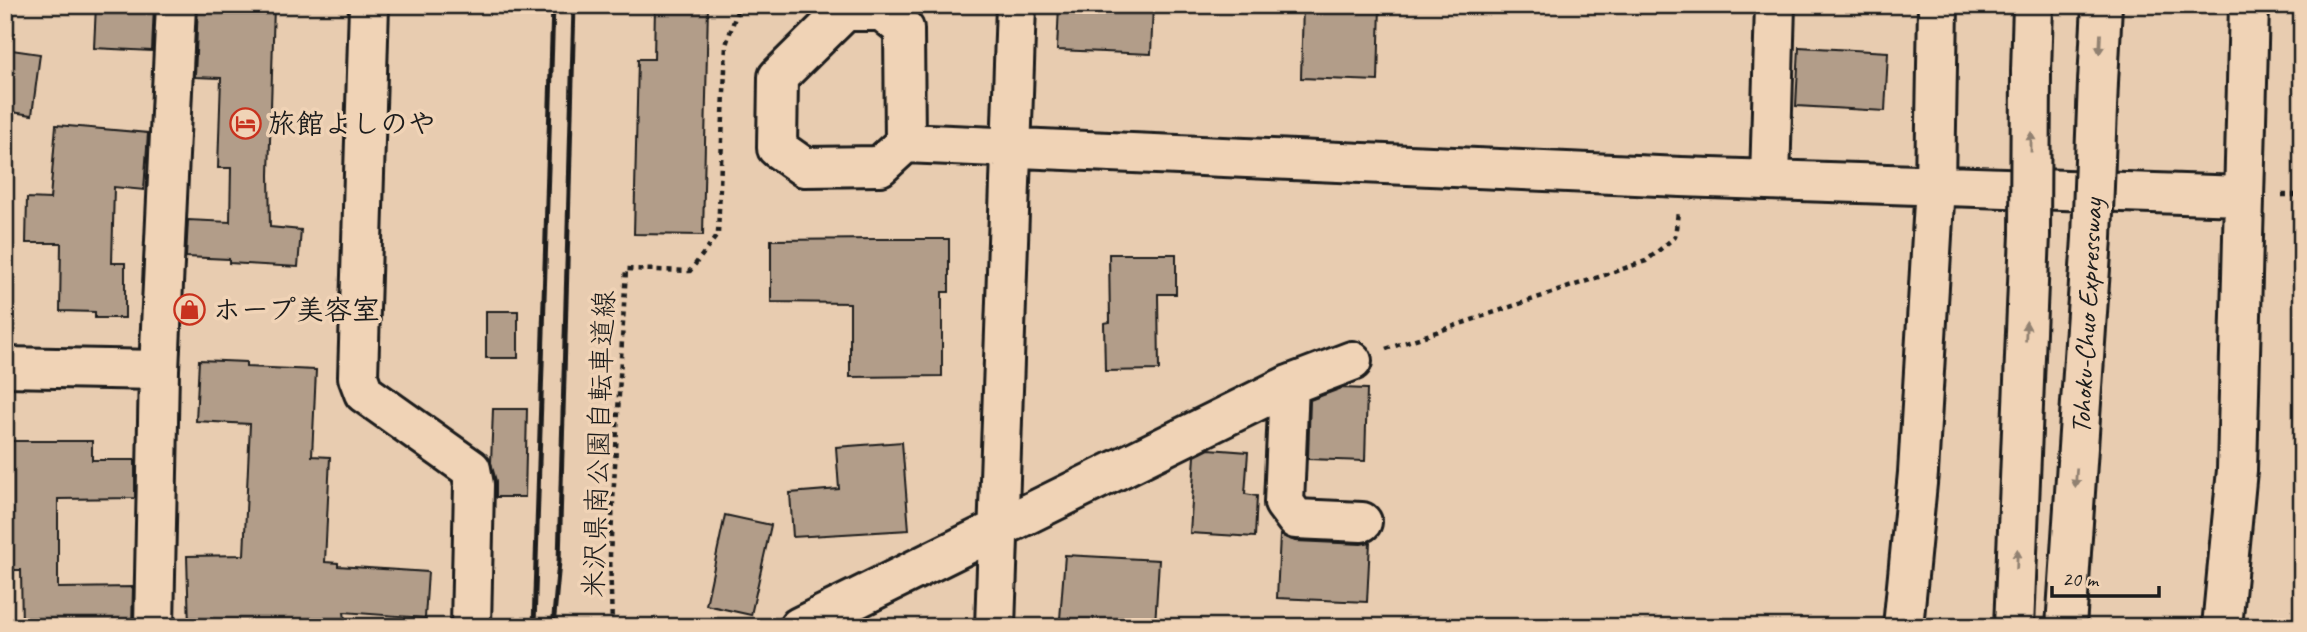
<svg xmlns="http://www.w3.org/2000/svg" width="2307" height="632" font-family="Caveat,'Klee One',sans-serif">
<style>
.building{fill:#b29d89;stroke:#1c1c1c;stroke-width:2}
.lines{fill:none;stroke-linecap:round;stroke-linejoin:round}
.minor-casing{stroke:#1c1c1c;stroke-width:44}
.highway-casing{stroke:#1c1c1c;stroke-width:44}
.path{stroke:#1c1c1c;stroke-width:4.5;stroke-dasharray:5 5;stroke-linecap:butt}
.minor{stroke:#f0d3b6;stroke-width:38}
.highway{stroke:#f0d3b6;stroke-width:38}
.rail{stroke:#1c1c1c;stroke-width:5}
.highway-bridge-casing{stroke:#1c1c1c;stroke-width:44;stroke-linecap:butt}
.highway-bridge{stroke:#f0d3b6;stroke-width:38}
.oneway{fill:#918171}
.labels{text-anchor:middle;stroke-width:7;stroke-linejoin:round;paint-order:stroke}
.poi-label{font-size:28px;font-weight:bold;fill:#1c1c1c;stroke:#f0d3b6;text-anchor:start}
.street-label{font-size:28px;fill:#1c1c1c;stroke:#f0d3b6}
</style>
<rect width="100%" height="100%" fill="#e8ccb0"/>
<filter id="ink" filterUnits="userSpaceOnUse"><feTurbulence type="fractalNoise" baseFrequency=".0143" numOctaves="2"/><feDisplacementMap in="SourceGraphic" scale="14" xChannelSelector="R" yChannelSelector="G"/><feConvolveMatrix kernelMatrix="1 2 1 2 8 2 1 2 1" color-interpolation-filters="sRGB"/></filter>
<g filter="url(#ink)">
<path class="building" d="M96,5H154L152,51L94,48Z
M198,5H274L269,175L270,227L301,230L298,267L229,263V259L186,257L188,220L230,222L231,168H218L221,78L195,77Z
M655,5H708L703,235L634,234L638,59H654Z
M1059,5H1153L1151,54L1057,50Z
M1303,5H1380L1378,81L1301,78Z
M1799,47L1888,52L1885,111L1796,106Z
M5,49L40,54L32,115L5,111Z
M56,125L148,133L144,190L114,187L112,263H125V318H95V312L60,311L61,243H26L27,198L50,199Z
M879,239H949V292H942V376L850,377V303L771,302V240Z
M1109,254H1176V294H1158L1159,370L1105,371L1104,323L1110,322Z
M486,311H518V358H486Z
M199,360L246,362V367L316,370L312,456L330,457L325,562L338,563V566L428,572L425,618L344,612L346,627H189L187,556L244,555L250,424L196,421Z
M1342,388L1367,389L1365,461L1308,459L1310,400Z
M493,409H527L525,497H496V481L491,463Z
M5,441H92V460H135V498L58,499V588L133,587L132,627H22L21,570H5Z
M902,442L909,530L793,537L790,493L839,489L836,447Z
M1209,449L1248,452L1245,494L1257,496L1255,537L1190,533L1195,456Z
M725,515L771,525L751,615L706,605Z
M1280,535L1295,541L1361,544L1370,542L1367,602L1277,598Z
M1065,555L1159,560L1155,625L1060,619Z"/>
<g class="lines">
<defs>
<path id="minor" d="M369,5L358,377L364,393L471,469L474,485L471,627
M905,143L904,29L882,11H845L778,77L777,148L804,167L880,166L905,143L1681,177L2242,196
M1770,180L1775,5
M5,367L159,370
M1289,385L1284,503L1296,519L1362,522
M154,627L159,370L176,5
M799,627L1289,385L1352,361
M995,627L1016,5
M1903,627L1918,473L1935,185L1938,5
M2222,627L2237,470L2249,5"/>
<path id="highway" d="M2031,72L2033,5
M2098,82L2102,5
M2014,627L2030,234
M2066,627L2092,238"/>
</defs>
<use href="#minor" class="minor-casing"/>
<use href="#highway" class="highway-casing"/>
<path class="path" d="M2282,195H2302
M1386,349L1646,261L1675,237L1678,212
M612,627L610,555L626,269L690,271L718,234L726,45L739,5"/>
<use href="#minor" class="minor"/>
<use href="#highway" class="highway"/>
<path class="rail" d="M534,627L553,5
M553,627L559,562L574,5"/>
<defs>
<path id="highway-bridge" d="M2030,234L2031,72
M2092,238L2098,82"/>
</defs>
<use href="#highway-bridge" class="highway-bridge-casing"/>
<use href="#highway-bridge" class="highway-bridge"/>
</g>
<defs><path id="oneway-solid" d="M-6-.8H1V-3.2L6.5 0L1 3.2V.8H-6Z" transform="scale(1.75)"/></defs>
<g class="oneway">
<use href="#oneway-solid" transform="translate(2100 44) rotate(93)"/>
<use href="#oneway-solid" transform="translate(2031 142) rotate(-90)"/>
<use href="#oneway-solid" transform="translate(2026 331) rotate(-88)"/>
<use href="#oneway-solid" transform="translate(2076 478) rotate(94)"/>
<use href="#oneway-solid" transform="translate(2017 559) rotate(-88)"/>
</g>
</g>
<defs>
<symbol id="hotel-ring" viewBox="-11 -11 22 22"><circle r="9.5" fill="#f0d3b6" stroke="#c8321e" stroke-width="1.5"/><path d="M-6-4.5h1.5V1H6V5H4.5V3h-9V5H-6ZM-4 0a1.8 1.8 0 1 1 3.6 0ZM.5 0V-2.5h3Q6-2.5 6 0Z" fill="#c8321e"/></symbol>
<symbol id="shop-ring" viewBox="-11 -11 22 22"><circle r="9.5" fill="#f0d3b6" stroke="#c8321e" stroke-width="1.5"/><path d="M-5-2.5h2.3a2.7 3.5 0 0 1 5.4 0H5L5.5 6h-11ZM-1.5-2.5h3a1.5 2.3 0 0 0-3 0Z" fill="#c8321e"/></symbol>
</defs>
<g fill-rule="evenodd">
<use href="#hotel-ring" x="228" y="106" width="35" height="35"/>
<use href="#shop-ring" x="172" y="292" width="35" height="35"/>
</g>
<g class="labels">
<g class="poi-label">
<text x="268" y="133">旅館よしのや</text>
<text x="213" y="319">ホープ美容室</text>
</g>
<g class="street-label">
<text transform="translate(2086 316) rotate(-87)" y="10">Tohoku-Chuo Expressway</text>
<text transform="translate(598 444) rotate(-88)" y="10">米沢県南公園自転車道線</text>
</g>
</g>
<rect width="2307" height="632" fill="none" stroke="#f0d3b6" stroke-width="28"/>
<rect x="14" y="14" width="2279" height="604" fill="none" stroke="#1c1c1c" stroke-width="2.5" filter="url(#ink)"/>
<path d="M2052 586v10h107v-10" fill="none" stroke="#1c1c1c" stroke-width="3.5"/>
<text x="2062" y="586" font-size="21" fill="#1c1c1c" stroke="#f0d3b6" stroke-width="5" paint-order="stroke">20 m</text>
</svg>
